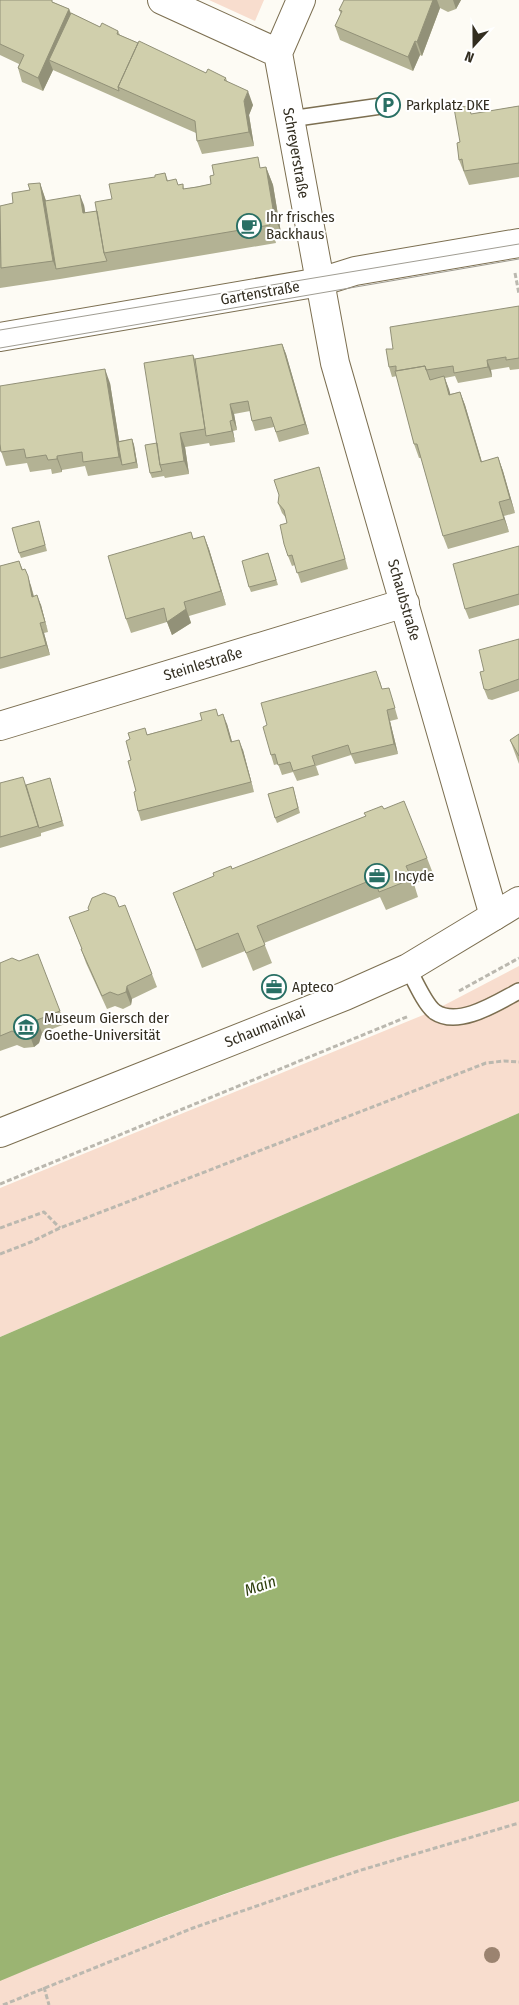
<svg xmlns="http://www.w3.org/2000/svg" width="519" height="2005" font-family="'Fira Sans Condensed',sans-serif">
<style>
.green{fill:#f8ddce}
.water{fill:#9bb472}
.lines{fill:none;stroke-linecap:round;stroke-linejoin:round}
.service-casing{stroke:#7c6f51;stroke-width:18}
.minor-casing{stroke:#7c6f51;stroke-width:30}
.tertiary-casing{stroke:#7c6f51;stroke-width:30}
.path{stroke:#bbb8af;stroke-width:3;stroke-dasharray:5 2.5;stroke-linecap:butt}
.service{stroke:#fff;stroke-width:15}
.minor{stroke:#fff;stroke-width:28}
.tertiary{stroke:#fff;stroke-width:28}
.tram{stroke:#a09d93;stroke-width:1}
.tree{fill:#9b8370}
.wall{fill:#b3b294}
.shaded-wall{fill:#929178}
.building{fill:#d0cfac;stroke:#929178}
.labels{text-anchor:middle;stroke-width:4;stroke-linejoin:round;paint-order:stroke}
.poi-label{font-size:15px;fill:#332e21;stroke:#fff;text-anchor:start}
.street-label{font-size:15px;fill:#332e21;stroke:#fff}
.water-label{font-size:16px;font-style:italic;fill:#2f3f0e;stroke:#fff}
</style>
<rect width="100%" height="100%" fill="#fdfbf4"/>
<path class="green" d="M209,0H264L255,21Z
M519,966V1113L0,1337V1188L433,1011Z
M519,1801V2005H0V1980C103,1939 207,1899 312,1864C381,1841 450,1822 519,1801Z"/>
<path class="water" d="M519,1113V1801C450,1822 381,1841 312,1864C207,1899 103,1938 0,1981V1337Z"/>
<g class="lines">
<defs>
<path id="service" d="M290,119L388,105
M408,968C414,979 425,1005 435,1012C459,1028 498,1002 519,991"/>
<path id="minor" d="M162,0L278,53L335,363L494,916
M278,53L301,0
M0,726L405,603"/>
<path id="tertiary" d="M0,337L320,282L355,271L519,243
M0,1133L345,996L408,968L519,901"/>
</defs>
<use href="#service" class="service-casing"/>
<use href="#minor" class="minor-casing"/>
<use href="#tertiary" class="tertiary-casing"/>
<path class="path" d="M515,273L519,294
M459,991L519,958
M0,1184L409,1016
M0,1228L44,1212L60,1228
M0,1254L31,1242L60,1228L486,1063L504,1061L519,1062
M44,1987L49,2005
M3,2005L193,1928L358,1871L519,1823"/>
<use href="#service" class="service"/>
<use href="#minor" class="minor"/>
<use href="#tertiary" class="tertiary"/>
<path class="tram" d="M0,330L519,244
M0,348L519,259"/>
</g>
<circle class="tree" cx="492" cy="1955" r="8"/>
<path class="wall" d="M0,0L53,2L69,9L71,13L100,27L118,31L120,35L206,73L226,78L227,81L253,105L249,115L254,146L202,154L197,141L196,133L53,70L43,91L22,82L18,68L19,64L0,55Z
M344,0H461L456,9L448,12L440,8L422,56L420,55L413,71L340,40L335,26L341,14L339,10Z
M519,106V177L469,185L459,160L460,142L472,114Z
M266,167L273,185L281,233L274,235L276,243L60,279L0,288V206L13,203L40,183L46,201L84,205L85,213L97,211L112,199L155,177L165,173L168,181L178,185L183,184L184,189L211,184L262,168Z
M519,306V369L510,370L509,367L491,370L492,377L458,383L455,376L445,378L450,394L460,392L465,405L482,462L498,457L503,471L515,513L504,516L509,532L448,549L443,536L421,458H419L414,444L397,376L392,377L389,367L393,349Z
M282,344L286,354L309,434L279,442L274,427L255,431L252,421L250,411L234,414L237,430L233,431L235,442L210,446L209,443L185,447L189,474L165,478L164,476L152,478L150,473L157,443L193,355L195,359Z
M110,383L119,441L132,439L134,445L138,468L88,476L85,466L62,470V472L52,474L51,469L30,472L27,463L6,466L1,451H0V386Z
M319,467L322,477L348,569L301,583L295,565L292,566L288,556L287,523L286,518L282,513L278,503Z
M39,521L47,551L21,558L19,553Z
M204,536L209,549L226,605L189,616L191,623L172,635L167,622L131,633L126,619L194,539Z
M519,546V605L469,619L465,609Z
M268,553L278,585L251,592L249,587Z
M19,561L23,570L31,586L34,596L41,605L48,632L44,633L50,655L0,669V566Z
M519,639V691L492,700L488,699L484,689V671Z
M380,681L382,689L392,698L398,719L390,721L398,754L355,764L351,755L316,766L319,775L297,781L293,772L282,775L278,764L274,765L271,755L267,725Z
M218,716L227,724L232,742L243,750L254,792L141,821L138,811L136,791L131,760L130,739Z
M519,734V764L510,740Z
M50,778L64,826L41,833V836L0,848V783L26,785Z
M293,787L300,813L277,823L275,818Z
M384,809L427,858L434,876L414,884L418,897L386,910L380,897L264,943L272,963L253,971L245,951L202,968L173,893Z
M119,907L152,974L157,987L132,999L131,1005L123,1009L115,1006L107,1009L86,963L81,949H82L69,917Z
M0,963L60,1011L65,1024L42,1033L39,1043L34,1047L24,1048L17,1045L0,1051Z"/>
<path class="shaded-wall" d="M433,0H437L440,8L422,56L417,42Z
M453,0H461L456,9Z
M69,9L74,23L49,60L53,70L43,91L38,78Z
M415,41L420,55L413,71L408,57Z
M248,91L253,105L249,115L254,146L249,132L244,101Z
M266,167L273,185L281,233L274,215Z
M40,183L46,201L56,269L53,261Z
M80,195L84,205L87,223L83,213Z
M282,344L286,354L309,434L305,424Z
M487,360L491,370L492,377L488,367Z
M105,369L110,383L123,465H122L119,457Z
M444,376L449,389L454,408L449,395Z
M460,392L465,405L486,476L481,462Z
M230,404L234,414L237,430L233,420Z
M230,421L233,431L235,442L232,431Z
M180,433L185,447L189,474L184,461Z
M132,439L134,445L138,468L136,462Z
M57,456L62,470V472L57,459Z
M498,457L503,471L515,513L510,499Z
M319,467L322,477L348,569L345,559Z
M499,502L504,516L509,532L504,519Z
M204,536L209,549L226,605L221,591Z
M28,576L31,586L36,607L32,597Z
M37,595L41,605L48,632L45,622Z
M184,602L191,623L172,635L167,622Z
M40,623L44,633L50,655L46,645Z
M387,710L390,721L398,754L394,744Z
M223,714L227,724L235,752L231,742Z
M239,740L243,750L254,792L251,782Z
M127,986L132,999L131,1005L126,992Z
M37,1020L42,1033L39,1043L34,1047L29,1033Z"/>
<path class="building" d="M0,0H52V2L69,9L38,78L18,68L24,55L0,44Z
M344,0H433L417,42L415,41L408,57L335,26L342,11L339,10Z
M71,13L100,27L102,23L118,31L117,34L138,43L118,87L119,91L49,60Z
M139,41L206,73L208,69L226,78L224,80L248,91L244,101L249,132L197,141L195,121L118,87Z
M469,106L471,114L519,106V163L464,171L462,159L459,160L457,143L460,142L454,108Z
M258,157L260,168L266,167L274,215L268,217L270,225L104,253L95,202L112,199L109,184L155,177V175L165,173L167,181L176,179L178,185L183,184V189L197,187L211,184L210,176L214,175L212,165Z
M40,183L53,261L1,268L0,206L13,203L12,193L30,190L28,184Z
M80,195L83,213L97,211L104,253L107,261L56,269L45,201Z
M519,306V358L506,360V357L487,360L488,367L454,373L453,366L426,370L425,366L396,371V366L389,367L386,349H393L390,327Z
M282,344L305,424L276,432L271,417L252,421L248,401L230,404L233,420L230,421L232,431L206,436L195,359Z
M193,355L205,429L180,433L184,461L160,465L144,363Z
M425,366L430,380L444,376L449,395L460,392L481,462L498,457L510,499L499,502L504,519L443,536L417,444H414L395,371Z
M105,369L119,457L83,462L82,452L57,456V459L48,460L46,455L26,458L24,449L1,452L0,444V386Z
M132,439L136,462L122,465L118,442Z
M157,443L160,465L162,471L150,473L145,445Z
M319,467L345,559L297,573L292,555L288,556L284,544L280,525L287,523L284,510L278,503L279,495L274,480Z
M39,521L45,545L19,553L12,528Z
M191,532L193,539L204,536L221,591L184,602L186,609L167,622L164,608L126,619L108,556Z
M519,546V594L465,609L453,564Z
M268,553L276,580L249,587L242,561Z
M19,561L22,570L25,569L28,576L32,597L37,595L45,622L40,623L46,645L0,658V566Z
M519,639V679L488,690L484,689L480,672L484,671L479,650Z
M376,671L382,689L389,688L395,708L387,710L394,744L351,754L348,745L312,756L315,765L293,771L290,762L278,765L275,754L271,755L263,727L267,725L261,703Z
M216,709L218,716L223,714L231,742L239,740L251,782L138,811L134,792L136,791L128,761L131,760L126,741L130,739L128,733L145,728L147,735L202,720L200,713Z
M519,734V756L510,740Z
M23,777L38,826L0,837V783Z
M50,778L62,821L39,828L26,785Z
M293,787L298,808L275,818L268,794Z
M404,801L427,858L406,866L412,879L379,892L374,879L257,926L265,945L246,953L238,933L196,950L173,893L214,876L213,873L231,866L232,869L366,816L364,813L382,806L384,809Z
M104,893L115,897L119,907L125,905L152,974L127,986L126,992L118,995L110,992L102,996L81,949H82L69,917L89,910L88,908L92,898Z
M38,954L60,1011L37,1020L34,1029L29,1033L20,1035L12,1031L0,1036V963L12,958L19,961Z"/>
<defs>
<symbol id="parking-ring" viewBox="-11 -11 22 22"><circle r="9.5" fill="#fff" stroke="#296f64" stroke-width="1.5"/><path d="M-3.5-5.5H1a3.5 3.5 0 0 1 0 7H-1V5.5H-3.5ZM-1-3.4V-.6H.8a1.4 1.4 0 0 0 0-2.8Z" fill="#296f64"/></symbol>
<symbol id="cafe-ring" viewBox="-11 -11 22 22"><circle r="9.5" fill="#fff" stroke="#296f64" stroke-width="1.5"/><path d="M-5.5-4.5H6V0H3Q3 3.5 0 3.5H-2.5Q-5.5 3.5-5.5 0ZM3-3.2v2h1.7v-2ZM-6 4.5H4V6H-6Z" fill="#296f64"/></symbol>
<symbol id="office-ring" viewBox="-11 -11 22 22"><circle r="9.5" fill="#fff" stroke="#296f64" stroke-width="1.5"/><path d="M-6-3h4V-5.5h4V-3h4V5H-6ZM-1-4.5V-3h2v-1.5ZM-6 0V1H6V0Z" fill="#296f64"/></symbol>
<symbol id="museum-ring" viewBox="-11 -11 22 22"><circle r="9.5" fill="#fff" stroke="#296f64" stroke-width="1.5"/><path d="M0-6L6-3V-2H-6V-3ZM-5-1h2V3h-2ZM-1-1h2V3h-2ZM3-1h2V3H3ZM-6 4H6V6H-6Z" fill="#296f64"/></symbol>
</defs>
<g fill-rule="evenodd">
<use href="#parking-ring" x="374" y="91" width="28" height="28"/>
<use href="#cafe-ring" x="235" y="212" width="28" height="28"/>
<use href="#office-ring" x="363" y="862" width="28" height="28"/>
<use href="#office-ring" x="260" y="973" width="28" height="28"/>
<use href="#museum-ring" x="12" y="1013" width="28" height="28"/>
</g>
<g class="labels">
<g class="poi-label">
<text x="406" y="110">Parkplatz DKE</text>
<text x="266" y="222">Ihr frisches<tspan x="266" dy="17">Backhaus</tspan></text>
<text x="394" y="881">Incyde</text>
<text x="292" y="992">Apteco</text>
<text x="44" y="1023">Museum Giersch der<tspan x="44" dy="17">Goethe-Universität</tspan></text>
</g>
<g class="street-label">
<text transform="translate(296 153) rotate(80)" y="5">Schreyerstraße</text>
<text transform="translate(260 293) rotate(-10)" y="5">Gartenstraße</text>
<text transform="translate(404 600) rotate(74)" y="5">Schaubstraße</text>
<text transform="translate(203 664) rotate(-17)" y="5">Steinlestraße</text>
<text transform="translate(265 1027) rotate(-22)" y="5">Schaumainkai</text>
</g>
<g class="water-label">
<text transform="translate(260 1585) rotate(-19)" y="6">Main</text>
</g>
</g>
<g transform="translate(474 45) rotate(201)" stroke="#ffffff" stroke-width="4" paint-order="stroke">
<path d="M0-4L9 19L0 12L-9 19Z" fill="#332e21"/>
<text y="-8" font-size="14" font-weight="bold" text-anchor="middle" fill="#332e21">N</text>
</g>
</svg>
